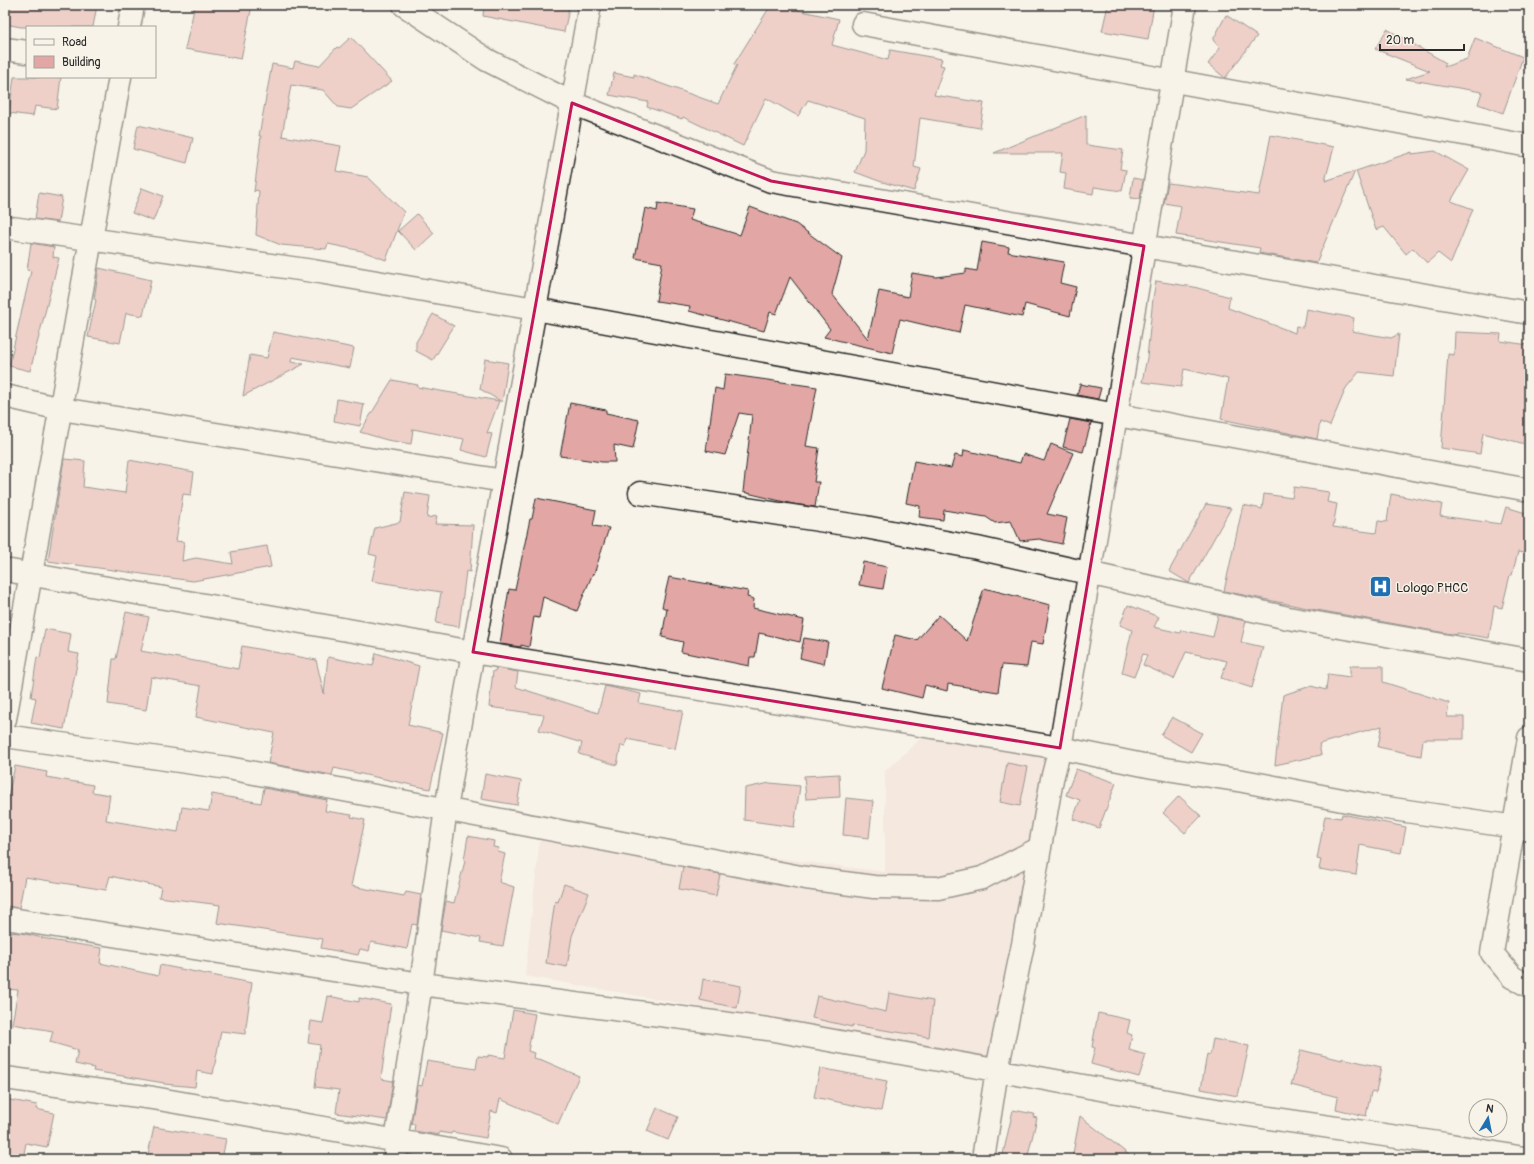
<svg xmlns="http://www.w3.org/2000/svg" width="1534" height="1164" font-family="Pangolin,sans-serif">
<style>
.built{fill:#f1dcd4}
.building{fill:#e2a7a5;stroke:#2b2b2b}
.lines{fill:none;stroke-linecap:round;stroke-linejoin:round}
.minor-casing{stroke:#2b2b2b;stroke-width:25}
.minor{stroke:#f7f3e8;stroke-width:22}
.marked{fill:none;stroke:#c2185b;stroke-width:3;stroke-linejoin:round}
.labels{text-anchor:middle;stroke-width:3;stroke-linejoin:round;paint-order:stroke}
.poi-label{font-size:13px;fill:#2b2b2b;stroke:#f7f3e8;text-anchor:start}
</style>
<rect width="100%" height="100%" fill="#f7f3e8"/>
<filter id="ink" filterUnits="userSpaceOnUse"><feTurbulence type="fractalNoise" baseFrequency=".025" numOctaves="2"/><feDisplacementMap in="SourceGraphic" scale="8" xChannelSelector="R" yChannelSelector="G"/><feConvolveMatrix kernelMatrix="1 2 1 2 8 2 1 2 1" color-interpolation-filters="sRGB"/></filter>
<g filter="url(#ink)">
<path class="built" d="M927,733L1047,757L987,1057L525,976L542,819L729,852L885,872V771Z"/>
<path class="building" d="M5,5H97L93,27H21L5,24Z
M195,5H252L241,59L185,49Z
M484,5H551L569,9L564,32L483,16Z
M771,5H798L797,10L839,19L832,45L888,60L890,50L942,59L940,65L944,66L934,95L984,103L980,128L920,118L914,167L921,169L914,191L879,181L855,172L864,150L865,118L808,100L798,116L766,98L743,146L683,117L682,119L647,107L648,102L609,95L614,73L634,77V74L718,104L737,65L734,64Z
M1108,5H1154L1148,39L1102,31Z
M1226,15L1257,36L1225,78L1208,64L1220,48L1213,40Z
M1387,29L1446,63L1444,67L1467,59L1475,38L1523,57L1503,113L1478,104L1482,92L1406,79L1430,71L1375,49Z
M351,37L392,81L351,109L338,107L323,90L291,85L282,136L341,146L336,171L368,177L404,212L386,260L362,251L328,244L326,249L281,245L256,235L259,191L256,190L254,192L261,136H259L272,64L293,68L295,61L319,66L337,47L339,48Z
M14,77H61L57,109L35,106L33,116L9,113Z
M1086,115V145L1123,150L1120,169L1126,170L1122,191L1094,187L1093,194L1064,189L1066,173L1060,172L1063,153H994Z
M138,125L193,138L187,163L133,149Z
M1271,135L1334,147L1325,181L1355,171L1316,263L1259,253L1260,248L1176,235L1181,206L1164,203L1168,183L1259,195Z
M1435,151L1469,170L1451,201L1473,209L1451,263L1438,253L1427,263L1413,248L1406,254L1384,227L1376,230L1356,171L1412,152V154Z
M1133,178L1143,180L1140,199L1130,198Z
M142,188L163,196L153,221L132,213Z
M39,193L62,197L58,222L35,219Z
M658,203L693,209L690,220L740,235L750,207L796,224L842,258L832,294L868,339L879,291L908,297L912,273L936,277L966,273V269L977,271L982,242L1009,247L1008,252L1064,262L1060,283L1076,287L1070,316L1025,304L1022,317L965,305L959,333L900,319L892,353L824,337L830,329L790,277L776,314L770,312L764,331L689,311L690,306L656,301L662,263L635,258L645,208L657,211Z
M417,214L434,233L416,250L398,231Z
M31,243L54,247L53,257L59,258L30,371L9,366L31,271L27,270Z
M99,268L151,280L143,316L126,313L120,343L88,337L96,300L94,299Z
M1156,281L1194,287L1230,297L1228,308L1295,333L1296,326L1303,327L1306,309L1354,318L1352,331L1391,338L1399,334L1394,376L1359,372L1346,388L1330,426L1320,422L1317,439L1221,419L1228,379L1184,369L1181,387L1142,382L1147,358L1153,298Z
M433,314L454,326L433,360L416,351V342Z
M273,332L354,348L350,368L292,357L291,362L304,364L243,396L250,355L267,358Z
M1455,332L1501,334L1500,341L1529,345V445L1483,433L1480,454L1441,448L1448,354L1454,355Z
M485,359L508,363L502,402L480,389Z
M725,374L817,387L806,446L819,448L814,482H819L815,507L793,504L743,492L752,415L739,413L725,455L706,451L715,388L723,390Z
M392,380L418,385L417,387L499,401L487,433L492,434L486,457L461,450L464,439L413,429L411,444L387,440L360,432Z
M1080,384L1101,388L1098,399L1077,395Z
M337,399L364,404L360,426L334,421Z
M570,403L606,410V413L639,420L633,449L614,445L615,462H602L560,456Z
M1070,419L1091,423L1083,452L1063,447Z
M1051,444L1073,453L1047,514L1067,518L1062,544L1039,539L1020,541L1011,521L995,523L986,517L944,510L943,520L919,517L920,506L906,503L914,461L951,468L955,455L963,457L964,450L1020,463L1023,454L1044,461Z
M64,459L85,461L83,487L125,493L129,460L194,472L191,495L183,494L176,541L184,542L182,561L196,558L233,564L231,552L267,546L271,567L193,581L48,561Z
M1294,487L1329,492L1327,502L1337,504L1333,527L1376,533L1378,521L1387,522L1391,494L1442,504L1440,516L1501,524L1506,507L1529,514V554L1518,552L1512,575H1510L1502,608L1494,606L1489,638L1457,633V635L1317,610L1224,591L1243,505L1262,509L1264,494L1292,498Z
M405,492L430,496L427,518L437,516L435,524L473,525L470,572L466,571L459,627L436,623L441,592L372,581L377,556L369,554L375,528L400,522Z
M536,498L596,510L593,526L609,528L594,574L593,573L577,611L543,597L539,618L534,617L529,647L521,645V647L500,644L509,589L515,590L530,519H532Z
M1206,504L1231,508L1189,583L1169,571Z
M863,562L887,567L883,589L859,585Z
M669,577L748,591L747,597L754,599L753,608L804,620L800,642L759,633L755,657H750L749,666L681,652L683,642L662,637L667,609L662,607Z
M984,588L1050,605L1043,644L1031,642L1027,667L1002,665L998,692L948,684L947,691L925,685L922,698L882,688L895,635L917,640L939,615L967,641Z
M1128,605L1159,617L1154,627L1180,633L1181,630L1213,637L1218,615L1246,621L1241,642L1263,647L1252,688L1221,678L1227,661L1186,652L1174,679L1143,665L1147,655L1143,654L1134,677L1122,673L1132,630L1120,625Z
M126,612L149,617L141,651L238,669L242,646L316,660L324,694L328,657L373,666L376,653L419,666L408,725L443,733L430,789L334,768L332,775L268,763L274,733L196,717L201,686L151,677L146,710L108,704L113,659H116Z
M45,629L71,634L68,652L79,654L64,729L31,723L36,698L31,697L37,657L40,658Z
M804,638L828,642L824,664L800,658Z
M1350,666H1383V682L1449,703L1447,717H1464V739H1423L1421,756L1378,747L1382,726L1319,744L1321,755L1275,765L1283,695L1311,686L1326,690L1328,674L1350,677Z
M496,668L518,672L516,687L598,713L605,686L641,694L639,703L683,711L675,749L627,739L625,746L621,745L617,765L579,754L582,743L539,730L544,715L489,707L493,671H495Z
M1172,717L1202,733L1191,752L1161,735Z
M1007,763L1028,767L1020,806L1000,802Z
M15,766L47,772L46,777L93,785L92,792L110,795L106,820L178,832L182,807L209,811L212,794L261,803L264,788L327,800L325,811L352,815L351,817L365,820L351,886L404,896L406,892L421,895L417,925L412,924L407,949L371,942L369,951L360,949L358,955L321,948L323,939L217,923L220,905L159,897L161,887L110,876L106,890L25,877L19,908L5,906V809Z
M1076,769L1116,783L1099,828L1073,819L1080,800L1066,795Z
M485,774L521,781L517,805L481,799Z
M839,774L840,797L806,799L804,776Z
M770,783L800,786L794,827L744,820L745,788Z
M1179,796L1201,816L1185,833L1163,813Z
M846,798L873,801L869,838L843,835Z
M1342,814L1406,827L1401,853L1360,845L1356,875L1319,869L1321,860L1317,859L1325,816L1341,818Z
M468,836L494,841L493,847L499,848L498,852L505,854L499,882L514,887L503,946L480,942L481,938L441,930L446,901L454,903L465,861L464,860Z
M683,867L720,874L716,896L679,889Z
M564,884L589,893L572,936L567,967L546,963L555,901L558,902Z
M5,932L21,933L56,941L102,948L100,963L158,976L160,965L252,983L245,1034L221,1031L213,1074L197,1071L195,1087L164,1084V1083L93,1071L94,1068L75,1064L78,1050L50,1042L53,1031L12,1024L18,990L5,989Z
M703,979L741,986L737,1008L700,1000Z
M889,993L933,1001L929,1037L852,1025V1027L812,1018L817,996L886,1012Z
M328,996L359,1002V998L391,1004L381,1079L393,1081L387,1120L336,1113L339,1090L315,1087L320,1045L308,1043L311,1021L323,1023Z
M513,1010L535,1014L528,1051L534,1053L533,1058L542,1060L579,1076L558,1124L500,1099L497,1113L491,1111L486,1138L452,1132L451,1134L439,1132V1135L414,1131L415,1124H411L418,1085L422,1086L427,1061L476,1069L478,1056L488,1057V1055L505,1058Z
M1098,1013L1130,1020L1127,1033L1132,1035L1129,1050L1146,1055L1139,1077L1091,1064L1095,1048L1092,1047Z
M1213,1039L1249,1046L1238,1096L1201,1089L1207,1054L1210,1055Z
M1301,1050L1342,1060V1058L1381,1067L1376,1093L1371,1092L1366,1116L1336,1109L1338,1097L1291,1085Z
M820,1068L887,1081L881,1111L814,1097Z
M5,1099L37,1105L36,1109L54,1113L47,1147L26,1143L23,1159H5Z
M657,1108L678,1117L668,1140L647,1131Z
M1013,1110L1034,1114L1033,1117L1037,1118L1027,1159H1002Z
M1080,1116L1134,1159H1072Z
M154,1127L226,1139L222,1159H147Z"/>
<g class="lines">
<defs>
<path id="minor" d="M404,5L487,60L572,103L771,181L1529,313
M863,24L1529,146
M129,27L133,5
M5,49L27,52
M5,227L313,271L535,309L1529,490
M5,396L61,409L504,481
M640,493L865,527L977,548L1288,618L1529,660
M5,570L473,652L1060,748L1153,767L1243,781L1379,807L1529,829
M5,719L120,77
M5,736L228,768L806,878L874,887L938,888L982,878L1040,848
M1529,738L1492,953L1512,977L1529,986
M5,918L421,984L768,1029L1222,1111L1445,1144L1529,1159
M5,1078L153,1098L501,1159
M395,1159L396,1141L421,984L446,809L473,652L590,5
M983,1159L997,1070L1023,944L1052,779L1060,748L1185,5"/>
</defs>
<use href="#minor" class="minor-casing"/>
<use href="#minor" class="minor"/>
</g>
</g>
<path d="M0 0H1534V1164H0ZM572,103L771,181L1144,246L1060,748L473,652Z" fill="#f7f3e8" fill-opacity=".55" fill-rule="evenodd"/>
<path class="marked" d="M572,103L771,181L1144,246L1060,748L473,652Z"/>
<defs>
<symbol id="hospital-square" viewBox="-11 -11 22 22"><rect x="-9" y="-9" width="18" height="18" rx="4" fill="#1f6fb2" stroke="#f7f3e8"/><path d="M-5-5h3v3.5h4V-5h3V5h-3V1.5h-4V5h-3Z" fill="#fff"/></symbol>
</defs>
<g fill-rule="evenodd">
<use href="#hospital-square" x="1368" y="574" width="25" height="25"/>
</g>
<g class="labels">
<g class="poi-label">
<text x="1396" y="592">Lologo PHCC</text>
</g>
</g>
<rect width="1534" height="1164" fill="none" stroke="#f7f3e8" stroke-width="20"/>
<rect x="10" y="10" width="1514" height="1144" fill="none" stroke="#2b2b2b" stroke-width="1.5" filter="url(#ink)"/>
<rect x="26" y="26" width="130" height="52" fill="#f7f3e8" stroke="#a5a39c"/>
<rect x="34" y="39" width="20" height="6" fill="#f7f3e8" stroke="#a5a39c"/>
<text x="62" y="46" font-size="12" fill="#2b2b2b">Road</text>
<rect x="34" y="56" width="20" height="12" fill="#e2a7a5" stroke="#a5a39c"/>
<text x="62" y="66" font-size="12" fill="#2b2b2b">Building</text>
<g transform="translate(1488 1118) rotate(10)"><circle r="19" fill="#f7f3e8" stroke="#a5a39c"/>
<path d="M0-3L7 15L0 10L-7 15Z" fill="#1f6fb2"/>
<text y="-6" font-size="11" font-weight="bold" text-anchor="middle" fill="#2b2b2b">N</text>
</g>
<path d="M1380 44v6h84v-6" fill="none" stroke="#2b2b2b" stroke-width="2"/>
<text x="1386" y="44" font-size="12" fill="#2b2b2b" stroke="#f7f3e8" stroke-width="3" paint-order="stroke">20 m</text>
</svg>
